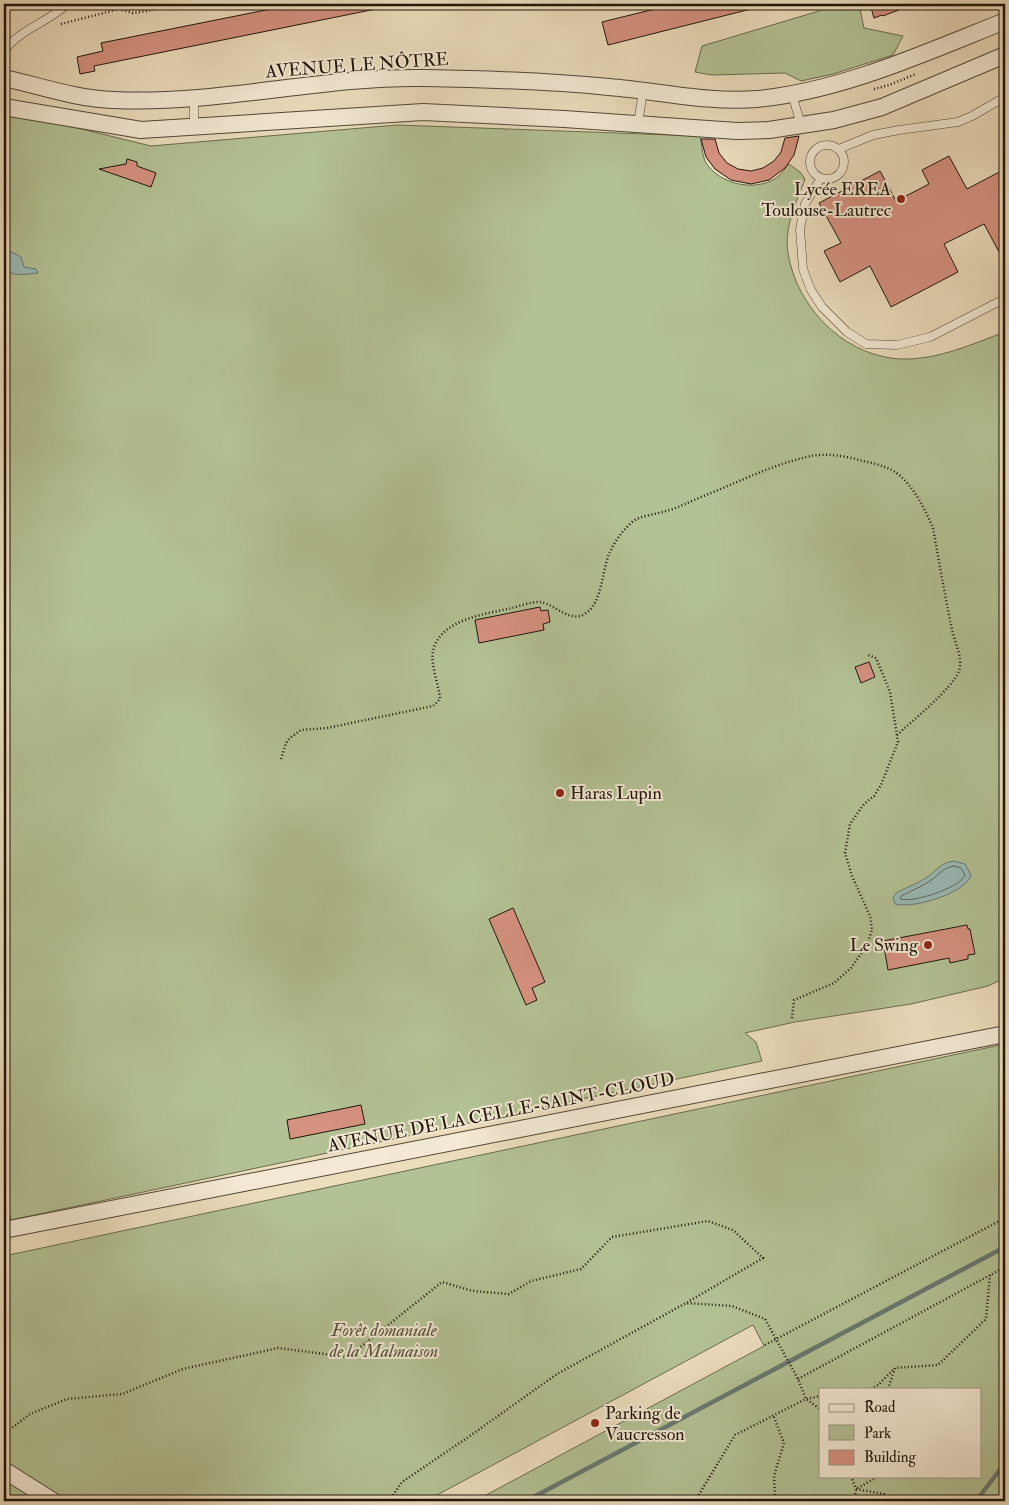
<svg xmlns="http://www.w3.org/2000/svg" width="1009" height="1505" font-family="'IM FELL Double Pica',serif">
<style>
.green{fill:#b3c295;stroke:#696c50;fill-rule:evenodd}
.water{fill:#9abbb7;stroke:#697972}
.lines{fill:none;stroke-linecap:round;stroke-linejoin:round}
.shore{stroke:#5c6861;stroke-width:1}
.stream{stroke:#697972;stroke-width:4.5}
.building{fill:#d69281;stroke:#1f150b}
.service-casing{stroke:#524738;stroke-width:9}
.minor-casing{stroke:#524738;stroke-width:18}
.path{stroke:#1f150b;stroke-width:2.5;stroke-dasharray:1 2.5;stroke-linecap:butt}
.service{stroke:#f3e9d4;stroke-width:8}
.minor{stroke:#f3e9d4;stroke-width:16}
.poi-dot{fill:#8f2418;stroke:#f3e9d4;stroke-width:2}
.labels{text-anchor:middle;stroke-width:4;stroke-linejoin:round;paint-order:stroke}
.street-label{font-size:18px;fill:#1f150b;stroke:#f3e9d4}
.poi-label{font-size:18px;fill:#1f150b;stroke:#f3e9d4;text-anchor:end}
.park-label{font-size:18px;font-style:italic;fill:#53523b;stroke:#f3e9d4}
</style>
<rect width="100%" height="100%" fill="#ecddbd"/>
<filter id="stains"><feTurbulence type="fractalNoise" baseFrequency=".004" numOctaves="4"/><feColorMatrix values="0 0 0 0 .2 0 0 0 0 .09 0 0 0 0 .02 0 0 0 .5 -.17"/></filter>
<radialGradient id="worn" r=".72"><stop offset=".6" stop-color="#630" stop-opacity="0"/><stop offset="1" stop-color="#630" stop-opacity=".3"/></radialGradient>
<path class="green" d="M829,4H859L864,28L903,36L893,55L833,74L801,81L785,73L712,75L695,72L702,46L819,11Z
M4,110L151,146L397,125L700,136C702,144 702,156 706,163C720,185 758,193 779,176C782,173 785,168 789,164L800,172L805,179C796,203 784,227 788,253C797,308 845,357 902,359C938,360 972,344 1005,332V978L988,986L911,1004L795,1022L745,1033L756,1042L762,1061L11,1220L4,1200Z
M1005,1044V1501H475L764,1346L753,1325L426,1501H4V1256ZM820,1389H980V1476H820Z"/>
<path class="water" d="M4,248L21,257L24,267L36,269L38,273C24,274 15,278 4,268Z
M954,861L965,864L971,875C965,894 912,909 895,904L893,898L896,893C907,887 920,883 930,875C940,868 940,863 954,861Z"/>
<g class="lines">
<path class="shore" d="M954,866L961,868L965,875C960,888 913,903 900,899L901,896C911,891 921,887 930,881C939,875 942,868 954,866Z"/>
<path class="stream" d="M526,1501L1005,1247
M976,1501L1005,1463"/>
</g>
<path class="building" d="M296,4H376V9L94,66L95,71L80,74L77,57L103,51L101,43Z
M675,4H755V8L608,45L602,22Z
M870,4H914L883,16L882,15L874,18Z
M799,136L794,155L785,168L769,180L751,184L731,180L715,169L706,157L701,139H715L719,153L727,163L738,169L751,171L763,168L774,161L781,152L785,138Z
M949,156L967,189L1005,169V263L984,224L944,244L958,272L891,307L870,266L840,282L824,251L841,243L819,203L880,171L896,201L929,184L922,170Z
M127,159L137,162V166L156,173L151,187L99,169L126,164Z
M540,607L541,611L548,610L550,622L543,624L544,630L479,643L475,620Z
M869,662L875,677L861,683L855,667Z
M513,908L545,982L532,988L537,1000L526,1005L489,919Z
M967,925L968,929H970L975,954L968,955V959L950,963L949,958L888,970L883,941Z
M361,1105L365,1124L290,1139L287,1120Z"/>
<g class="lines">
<defs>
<path id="service" d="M4,51C20,29 49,22 67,4
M792,94L801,125
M194,98V127
M638,124L643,91
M810 162a17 17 0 1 1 34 0a17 17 0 1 1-34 0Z
M839,149L873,135L899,130L958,122L972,116L1005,97
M821,178L805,204L800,229L803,269L811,290L822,307L847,332L866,344L897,345L930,337L1004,299L1005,300"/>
<path id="minor" d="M4,78C40,86 77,99 114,100C217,105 322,76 425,78C487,79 548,81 609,87C658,91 708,103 757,99C842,91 927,52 1005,21
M4,107L141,130L423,112L564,119L737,131L769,130L834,120L882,107L1005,55
M4,1230L1005,1034
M4,1470L53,1501"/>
</defs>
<use href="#service" class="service-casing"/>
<use href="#minor" class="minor-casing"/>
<path class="path" d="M61,24L119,9L133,13L147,11L176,4
M874,89L889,85L916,74
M281,759L286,743L290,738L301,730L327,728L433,706L440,699C439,686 430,662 433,651C440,619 486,614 512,608C520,606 533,601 541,602C556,605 571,624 586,613C602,603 602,571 609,554C614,543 621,532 631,523C640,515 654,515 666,511C678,508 689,502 701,497C737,483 773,464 811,456C826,453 845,456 859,460C871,463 884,465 895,472C912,483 925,509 933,528C939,562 945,596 952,630C955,643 963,658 959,671C953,688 911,722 897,735
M792,1018L794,1000L834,983L851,968L867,945L872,930L870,916L852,876L845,853L850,824L864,804L874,796L881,785L898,742L890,692L876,658L868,655
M4,1206L7,1215
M765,1345L1005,1218
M798,1379L1005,1267
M871,1389L878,1385L894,1369
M888,1389L895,1368L938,1365L986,1319L990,1275
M4,1434L30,1414L67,1399L122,1394L183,1369L278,1348L348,1357L442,1282L473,1291L509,1294L531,1281L581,1269L612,1237L708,1221L733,1230L763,1258L686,1303
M851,1476L856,1489L884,1494L888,1501
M4,1500L5,1501
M389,1501L402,1482L467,1438L557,1374L686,1303L732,1306L765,1319L798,1379L806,1399L820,1409
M695,1501L735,1435L806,1399L820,1396
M772,1501L775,1497L774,1476L784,1443L773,1415
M854,1501L856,1489L879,1476"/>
<use href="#service" class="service"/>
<use href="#minor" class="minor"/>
</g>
<g class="poi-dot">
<circle cx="901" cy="199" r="5"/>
<circle cx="560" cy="793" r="5"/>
<circle cx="928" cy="945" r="5"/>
<circle cx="595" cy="1423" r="5"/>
</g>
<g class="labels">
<g class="street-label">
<text transform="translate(357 65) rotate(-4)" y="6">AVENUE LE NÔTRE</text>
<text transform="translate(501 1112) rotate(-11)" y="6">AVENUE DE LA CELLE-SAINT-CLOUD</text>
</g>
<g class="poi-label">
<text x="891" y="195">Lycée EREA<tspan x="891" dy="21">Toulouse-Lautrec</tspan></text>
<text x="570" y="799" text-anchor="start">Haras Lupin</text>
<text x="918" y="951">Le Swing</text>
<text x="605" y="1419" text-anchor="start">Parking de<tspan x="605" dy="21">Vaucresson</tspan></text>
</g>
<g class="park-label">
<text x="384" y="1336">Forêt domaniale<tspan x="384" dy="21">de la Malmaison</tspan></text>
</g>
</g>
<rect width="1009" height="1505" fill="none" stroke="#ecddbd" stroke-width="20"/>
<rect x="5" y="5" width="999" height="1495" fill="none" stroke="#1f150b" stroke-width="2.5"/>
<rect x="10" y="10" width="989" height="1485" fill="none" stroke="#1f150b"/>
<rect x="819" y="1388" width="162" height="90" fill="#f3e9d4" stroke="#9e9484"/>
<rect x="829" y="1404" width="25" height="8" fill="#f3e9d4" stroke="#9e9484"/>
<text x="864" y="1412" font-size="15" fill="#1f150b">Road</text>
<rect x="829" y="1425" width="25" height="15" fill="#b3c295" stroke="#9e9484"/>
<text x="864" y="1438" font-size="15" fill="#1f150b">Park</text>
<rect x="829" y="1450" width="25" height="15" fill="#d69281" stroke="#9e9484"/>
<text x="864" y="1462" font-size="15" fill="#1f150b">Building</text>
<rect width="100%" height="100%" filter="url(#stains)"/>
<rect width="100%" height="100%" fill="url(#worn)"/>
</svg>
